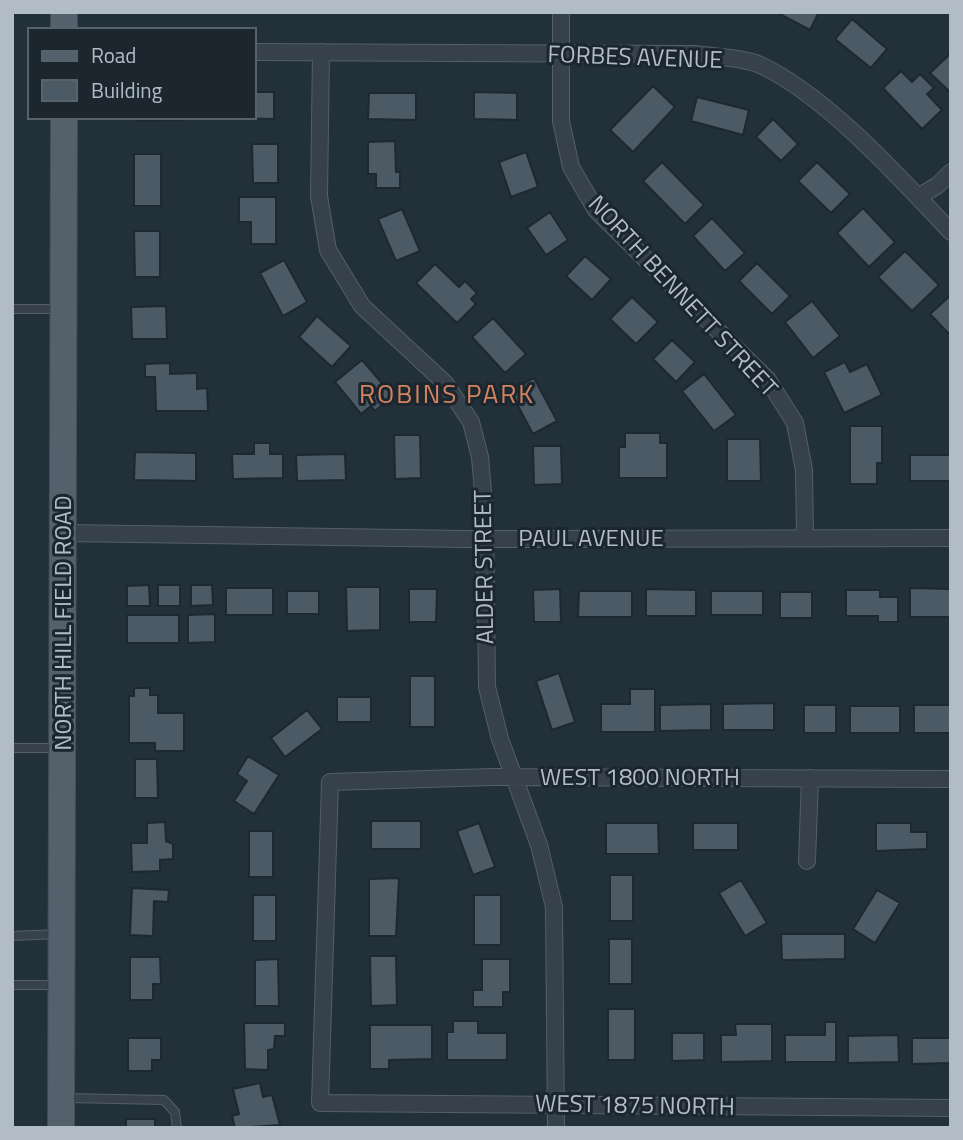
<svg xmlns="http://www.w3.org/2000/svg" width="963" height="1140" font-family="'Titillium Web',sans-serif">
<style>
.building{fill:#4b5a65;stroke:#1d2831;stroke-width:2}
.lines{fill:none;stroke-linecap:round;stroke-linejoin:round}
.lane-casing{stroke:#545f68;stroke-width:10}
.street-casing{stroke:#545f68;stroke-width:18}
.primary-casing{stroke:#424d56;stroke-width:28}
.lane{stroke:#36414b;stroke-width:8}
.street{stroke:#36414b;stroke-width:16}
.primary{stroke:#54606b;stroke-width:26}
.labels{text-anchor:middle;stroke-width:6;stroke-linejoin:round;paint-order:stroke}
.street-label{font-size:24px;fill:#b1bcc6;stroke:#1b262f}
.neighbourhood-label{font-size:26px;letter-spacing:2px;fill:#d28461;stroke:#1b262f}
</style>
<rect width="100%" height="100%" fill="#22303a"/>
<path class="building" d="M776,12H819L810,30Z
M852,19L887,49L871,68L835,39Z
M951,53V89L949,91L930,73Z
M901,71L912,82L920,74L934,88L927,94L942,110L922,129L883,88Z
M653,86L675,107L633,152L610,130Z
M254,92H274V119L224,118L254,117Z
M474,92L517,93V120L474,119Z
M369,93H416V120L368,119Z
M697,97L749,110L743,135L691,121Z
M136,117H184V120L136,121Z
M773,119L798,144L781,161L756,137Z
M395,141L396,172H400V188H376V174H368V142Z
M252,144H278V183H253Z
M526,152L538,187L511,197L499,162Z
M134,154H161V206H134Z
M662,162L704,205L685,224L643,181Z
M817,162L850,194L831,213L798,181Z
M239,197H276V244H251V222H239Z
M863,208L895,242L869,267L837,233Z
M402,209L420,251L396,261L378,219Z
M550,212L568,240L546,255L527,228Z
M712,218L745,253L725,271L693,236Z
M134,231H160V277H135Z
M905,251L939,285L912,311L878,277Z
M585,256L611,279L592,300L566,276Z
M284,260L307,302L283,316L260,273Z
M757,263L790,296L772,314L739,281Z
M435,264L459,287L465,281L477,293L471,299L476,304L457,323L416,283Z
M951,295V336L930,314Z
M632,297L658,322L636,344L610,319Z
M812,301L840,336L813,358L785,322Z
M166,306L167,339H132L131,307Z
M317,316L351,346L332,367L299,337Z
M493,318L526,354L505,373L472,337Z
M672,340L695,362L676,382L653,359Z
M362,360L393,396L375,411L371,406L361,414L335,382Z
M845,362L850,372L867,364L882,395L844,413L824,372Z
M170,363V374L197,373V389L207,388L208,411H156L155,377H145V364Z
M704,374L736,415L714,431L682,391Z
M534,378L557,421L533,434L510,391Z
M850,426H882V463H877V484H850Z
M625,433H660V443H667V478H619V447H625Z
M394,435H420L421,478L395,479Z
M727,439H760L761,481H727Z
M254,443H270V454H283V478L233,479L232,454H254Z
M533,446H561L562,484L534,485Z
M135,452L196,453V481L134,480Z
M345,454L346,480L297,481L296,455Z
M910,455H951V481H910Z
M149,585L150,606H127V586Z
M158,585H180V606H158Z
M191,585H212L213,605L191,606Z
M346,587H380V630L347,631Z
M226,588H273V615H226Z
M910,588L951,589V617H910Z
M409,589H437L436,622H409Z
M560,589L561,622H534L533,590Z
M646,589L696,590V616H646Z
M846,590H880V597H898V622H878V616H846Z
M287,591H319V614H287Z
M579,591H632V617H578Z
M711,591H763V615H711Z
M780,592H812V618H780Z
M215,614V642L188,643V615Z
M127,615H179V643H127Z
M559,673L575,722L552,730L536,681Z
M410,676H435V727H410Z
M134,688H150V695H158V713H184V751H155V743H129V696H134Z
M630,689H655V732H601V704H630Z
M337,697H371V722H337Z
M774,703V730H723V704Z
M711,704V730L660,731V705Z
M804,705H836V733H804Z
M914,705H951V733H914Z
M850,706H900V733H850Z
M307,710L322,729L285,757L271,738Z
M248,756L279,775L254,814L234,801L247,781L237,774Z
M135,759H157L158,798H135Z
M371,821H421V849H371Z
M165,822L166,841L173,844V859L160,860V871L132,872L131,843H147V823Z
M479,823L495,867L473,875L457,831Z
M606,823H658L659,854H606Z
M693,823H738V850H693Z
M876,823H911V832H927V849L876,851Z
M249,831H273V877H249Z
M610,875H633V921H610Z
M399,878L396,936H369V879Z
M741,880L767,923L745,936L719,893Z
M132,888L169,890L168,902L154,901L153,936L130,935Z
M877,890L900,903L875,943L853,929Z
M253,895H276V941H253Z
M474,895H501V945H474Z
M781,934H845V959L782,960Z
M609,939H632V984H609Z
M370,956H396L397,1005L371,1006Z
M130,957H160L161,984H153V1000H130Z
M278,959L279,1006H255V960Z
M482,959H510V992H503V1007H473V990H482Z
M608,1009H635V1060H608Z
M453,1021H478V1033H507V1060H447V1032H453Z
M825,1022H836V1062H785V1035H825Z
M244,1023H285V1036H275L274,1049L268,1050V1070L245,1069Z
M735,1024H772V1061L721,1062V1035H736Z
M370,1025H432V1059L389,1060V1069H370Z
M672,1033H704V1060L672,1061Z
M898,1035L899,1062L848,1063V1036Z
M128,1038H161V1060H152V1071H128Z
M912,1038H951V1063L912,1064Z
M260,1083L263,1097L272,1095L280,1125L235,1128L232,1116L239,1114L233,1089Z
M126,1119H155V1128H126Z"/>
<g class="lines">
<defs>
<path id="lane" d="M12,309H61
M12,748H59
M12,936L58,934
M12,985H58
M67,1098L164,1100L175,1112L177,1128"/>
<path id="street" d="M561,12V121L571,167L596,210L768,380L795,423L804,470L805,537
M254,52L694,54C714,57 740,57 758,64C824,93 901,179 951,232
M321,52L319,196L328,250L362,306L445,383L471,422L480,457L485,515L487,687L500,739L539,845L554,907L556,1128
M918,197L938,185L951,172
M64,533L465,539L951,538
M951,779L492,777L330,782L320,1103L951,1108
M807,861L810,778"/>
<path id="primary" d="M64,30V12
M61,1128L64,117"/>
</defs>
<use href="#lane" class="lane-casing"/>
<use href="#street" class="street-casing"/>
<use href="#primary" class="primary-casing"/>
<use href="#lane" class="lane"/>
<use href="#street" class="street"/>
<use href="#primary" class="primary"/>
</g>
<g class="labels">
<g class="street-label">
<text transform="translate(635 57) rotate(2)" y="8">FORBES AVENUE</text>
<text transform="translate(683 296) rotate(47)" y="8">NORTH BENNETT STREET</text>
<text x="591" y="546">PAUL AVENUE</text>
<text transform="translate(484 567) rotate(-91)" y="8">ALDER STREET</text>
<text transform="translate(63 623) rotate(-90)" y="8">NORTH HILL FIELD ROAD</text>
<text x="640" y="785">WEST 1800 NORTH</text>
<text transform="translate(635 1105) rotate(1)" y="8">WEST 1875 NORTH</text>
</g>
<g class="neighbourhood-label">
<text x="447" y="403">ROBINS PARK</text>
</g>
</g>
<rect width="963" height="1140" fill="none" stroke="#b1bcc6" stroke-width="28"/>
<rect x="28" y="28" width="228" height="91" fill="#1b262f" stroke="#57626b" stroke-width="2"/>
<rect x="42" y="51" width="35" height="10" fill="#54606b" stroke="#57626b" stroke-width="2"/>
<text x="91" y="63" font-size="21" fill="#b1bcc6">Road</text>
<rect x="42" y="80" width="35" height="21" fill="#4b5a65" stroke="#57626b" stroke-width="2"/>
<text x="91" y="98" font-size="21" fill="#b1bcc6">Building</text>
</svg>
